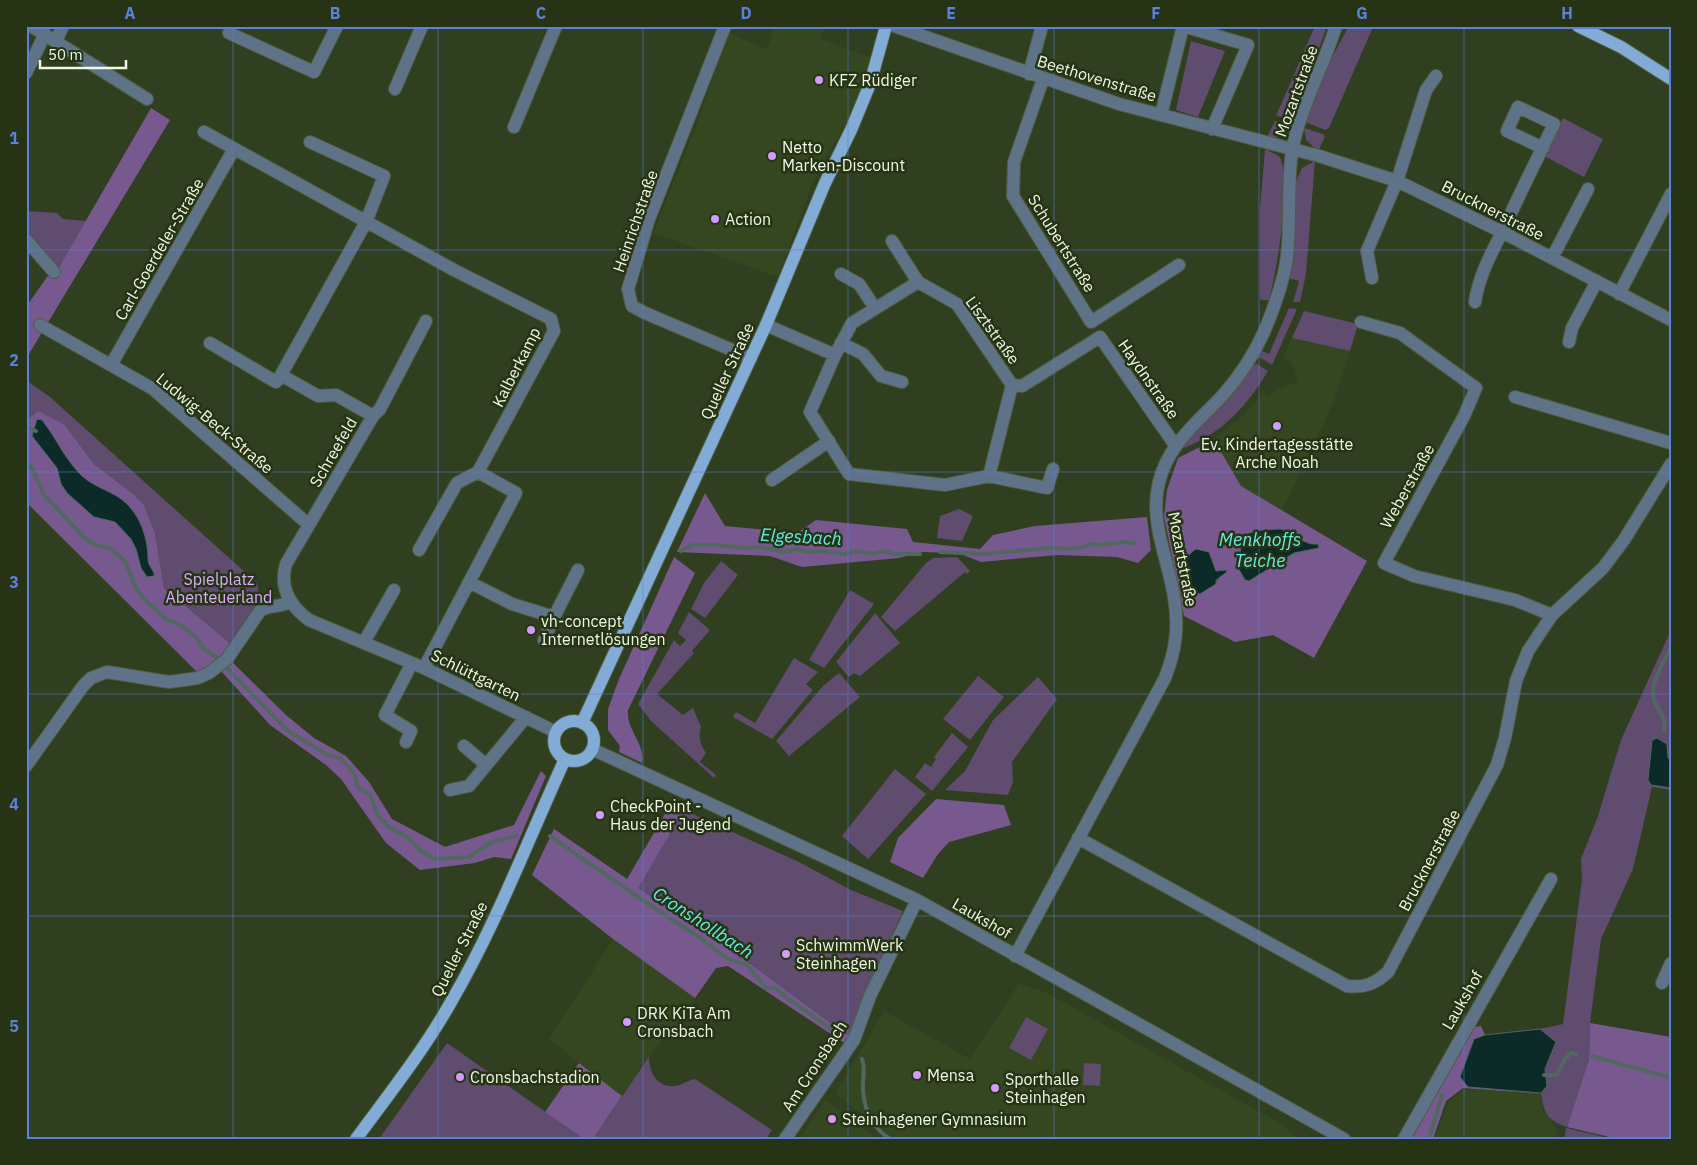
<svg xmlns="http://www.w3.org/2000/svg" width="1697" height="1165" font-family="'IBM Plex Sans',sans-serif">
<style>
.built{fill:#344720}
.green{fill:#5f4c6f}
.forest{fill:#78598f;fill-rule:evenodd}
.water{fill:#0c2a28;stroke:#506860}
.lines{fill:none;stroke-linecap:round;stroke-linejoin:round}
.stream{stroke:#506860;stroke-width:4}
.minor-casing{stroke:#4e5d3f;stroke-width:14}
.major-casing{stroke:#4e5d3f;stroke-width:14}
.minor{stroke:#5f7388;stroke-width:12}
.major{stroke:#82abd5;stroke-width:12}
.grid{fill:none;stroke:#5c81dc;stroke-width:1;stroke-opacity:0.55}
.poi-dot{fill:#d39cfc;stroke:#263415;stroke-width:2}
.labels{text-anchor:middle;stroke-width:5;stroke-linejoin:round;paint-order:stroke}
.street-label{font-size:16px;fill:#eef8e4;stroke:#263415}
.poi-label{font-size:16px;fill:#eef8e4;stroke:#263415;text-anchor:start}
.park-label{font-size:16px;fill:#dbaefe;stroke:#263415}
.water-label{font-size:18px;font-style:italic;fill:#62ebe3;stroke:#263415}
.neatline{fill:none;stroke:#5c81dc;stroke-width:2}
.grid-label{font-size:16px;text-anchor:middle;font-weight:bold;fill:#5c81dc}
</style>
<rect width="100%" height="100%" fill="#303f1f"/>
<path class="built" d="M775,26H824L821,39L872,58L854,109L814,180L778,277L653,233L701,113L728,33L767,49Z
M1292,338L1350,351L1333,404L1281,512L1257,508L1189,458L1243,416L1263,392L1268,397L1278,389L1298,381L1292,362L1283,358Z
M613,939L695,998L671,1036L666,1034L622,1096L549,1039Z
M1019,983L1049,994L1283,1125L1299,1139H895L835,1094L884,1011L970,1059Z
M1464,1089L1541,1094L1543,1111L1553,1123L1557,1134L1556,1139H1434L1448,1102Z
M826,1100L878,1139H799Z"/>
<path class="green" d="M1315,26H1326L1325,32L1293,118L1276,116Z
M1349,26L1373,27L1329,128L1325,130L1305,122L1331,59Z
M1191,41L1225,51L1198,117L1176,110Z
M1563,118L1603,139L1584,177L1544,156Z
M1275,121L1292,123C1287,134 1280,140 1267,137Z
M1304,128L1323,134L1325,137L1318,151L1306,140Z
M1265,149L1279,156C1293,176 1276,275 1269,300H1262L1260,299V208Z
M1315,161L1306,274L1300,302H1293L1299,281L1288,278L1295,226L1296,182L1302,168Z
M26,211L57,213L63,219L86,221L58,269L26,232Z
M1289,308L1297,309L1272,365L1257,356L1260,350L1269,354Z
M1304,311L1358,324L1350,351L1292,338Z
M1257,364L1268,371C1248,405 1221,435 1181,449L1191,433L1252,365Z
M26,380L50,397L257,583L261,604L231,644L164,588L155,533L132,493L94,464L65,425L26,419Z
M959,509L973,516L962,541L937,538L940,516Z
M957,557L970,571L967,574L965,572L895,631L881,617L926,563L933,558Z
M721,561L738,575L705,618L691,609L704,583Z
M850,590L874,604L824,668L809,660Z
M689,612L710,630L692,651L694,653L657,694L683,715L693,708L701,727C698,738 700,744 706,753L700,762L716,775L714,778L651,721L638,704L674,640L680,646L686,640L678,633Z
M875,613L900,643L860,676L854,673L849,677L836,662Z
M1671,630V790L1652,787L1633,869L1601,939L1590,1023L1589,1059L1567,1127C1546,1120 1544,1113 1541,1093L1547,1086L1545,1069L1549,1059L1540,1029L1563,1024L1582,879L1581,859L1598,816L1621,740Z
M794,658L818,672L806,684L813,690L772,739L733,717L736,712L755,723Z
M839,673L860,697L789,756L776,741L823,686Z
M978,676L1004,697L970,740L943,719Z
M1038,677L1057,699L1012,762L1013,782L1008,795L945,790L965,771L993,720Z
M952,733L968,747L932,791L915,777L925,763L931,767L936,759L934,757Z
M895,769L926,794L868,859L842,836Z
M684,810L799,862L851,890L903,911L852,1026L851,1038L726,946L637,888Z
M1026,1017L1048,1029L1031,1060L1009,1048Z
M447,1043L584,1139H379Z
M649,1057C649,1072 657,1088 675,1086C683,1085 687,1080 695,1079L772,1130L766,1139H593Z
M1084,1063L1101,1064L1100,1086L1083,1085Z
M1566,1128L1613,1139H1564Z"/>
<path class="forest" d="M151,108L170,120L26,359V307L47,277L58,269Z
M38,411L65,425L94,464L132,493L143,504L155,533L164,588L231,644L215,663L198,673L26,502V419L28,420Z
M1214,440L1241,486L1367,561L1314,658L1273,635L1235,642L1184,616L1164,516L1167,490L1178,458ZM1280,529C1295,531 1302,546 1317,544L1319,548L1294,553L1249,581L1238,568L1253,531ZM1212,557L1213,567L1220,577L1215,584L1200,594Z
M705,493L725,526L797,533L816,520L907,529L913,542L980,549L993,535L1035,526L1147,517L1151,550L1138,563L1117,557L1057,555L981,562L958,553L922,552L899,558L802,567L770,556L677,552Z
M674,557L695,573L628,710C626,730 646,745 642,763L619,752L620,746L608,730V709L619,679Z
M231,661L286,715L314,738L346,756L369,782L392,819L445,847L514,825L541,771L546,776L511,859L494,857L475,863L420,870L386,843L341,779L326,765L270,725L221,671Z
M936,799L1004,805L1011,825L949,842L938,854L923,878L890,862L898,838Z
M675,807L684,810L638,888L726,946L851,1038L846,1044L728,966L716,968L695,998L613,939L532,875L554,829L627,879L665,814Z
M1590,1023L1671,1037V1139H1618L1567,1127L1589,1059Z
M1481,1026L1485,1035L1474,1039L1468,1087L1541,1094L1463,1088L1446,1101L1433,1139H1411L1470,1028Z
M579,1063L622,1096L593,1139H584L545,1112Z"/>
<path class="water" d="M37,419L42,420C57,439 63,456 80,474C90,484 102,488 113,494C137,506 148,534 148,559C148,567 155,570 154,576L147,577L141,568L136,549L131,539L115,522L94,517L67,493L61,484L57,468L32,436Z
M1280,529C1295,531 1302,546 1318,544L1319,548L1294,553L1249,581L1245,580L1238,568L1241,564C1238,529 1249,531 1280,529Z
M1196,549L1209,552L1216,571L1227,570V572L1216,580V584L1200,594L1192,591C1183,577 1180,559 1196,549Z
M1657,738L1667,744L1668,758L1671,760V788L1651,785L1648,780L1652,740Z
M1540,1029L1556,1042L1545,1069L1547,1086L1541,1093L1468,1087L1460,1077L1474,1039L1485,1035Z"/>
<g class="lines">
<path class="stream" d="M26,427L36,431
M26,462L32,468L44,495L87,540L99,546L110,548L125,561L134,584L142,597L166,619L182,626L196,637L204,649L218,658
M681,551L692,545H717L744,548L759,547L785,552L797,549L807,552L820,551L846,554L857,551L872,554L884,551L894,554H920
M940,552L982,554L1050,548L1070,549L1085,547L1090,544L1100,545L1126,542L1134,543
M226,667L288,731L326,754L341,759L354,773L358,788L370,794L378,816L389,827L407,837L421,851L435,859L469,857L492,842L516,836
M1664,730C1667,718 1658,711 1654,700C1649,685 1664,661 1671,648
M550,836C600,871 649,905 700,938C715,948 727,963 746,964L766,988H776L788,999L838,1033
M1592,1056L1671,1078
M862,1059C866,1070 862,1078 863,1090C864,1109 873,1130 891,1139
M1544,1075H1557L1564,1060L1571,1053L1577,1054
M1429,1139L1442,1095"/>
<defs>
<path id="minor" d="M31,26L147,99
M725,26L649,219L628,289L632,306L645,313L751,358
M894,26L1119,104L1319,156L1397,181L1502,232L1671,320
M229,33L314,72L337,26
M56,41L63,26
M26,73L45,34
M1029,74L1042,26
M1043,79L1014,162L1013,196L1091,322L1179,265
M395,89L422,26
M1161,115L1183,26L1248,45L1212,129
M514,127L556,26
M204,132L454,270L551,319L554,331L478,472L516,493L424,668
M310,142L384,176L366,222L281,375L318,396L336,395L373,416
M26,240L54,272
M892,241L918,282L957,304L1012,385
M1552,258L1588,189
M841,274L859,284L875,308
M1372,278L1367,251L1397,181L1426,90L1436,76
M1619,294L1671,194
M1475,302C1479,275 1492,252 1504,228C1520,193 1537,159 1554,124L1518,107L1507,131L1543,148
M426,321L380,409L373,416L286,564C279,588 290,606 309,620L424,668L556,732
M1361,322L1400,333L1476,388L1464,416L1384,563L1414,576L1515,600L1552,615
M40,325L153,389L309,525
M766,325L835,355L810,412L849,474L945,485L989,476
M1569,342L1572,328L1597,281
M210,343L276,382L281,375
M841,343L863,354L881,376L902,382
M835,355L852,323L918,282
M111,365L234,149
M1515,397L1671,443
M1053,469L1047,488L989,476L1012,385L1022,386L1100,337L1175,445
M772,480L829,441
M419,550L457,483L478,472
M469,582L512,604L554,617L578,570
M544,640L554,617
M364,642L394,590
M406,742L411,731L385,715L412,663
M464,746L486,765
M592,749L917,900L1344,1139
M26,766L83,686L91,678L107,672L169,682L198,678L209,673L227,659L260,611C269,604 279,608 290,602
M450,790L469,786L526,717
M1078,838L1347,986C1364,988 1375,984 1388,972L1497,765L1505,738L1516,681L1528,651L1552,615L1603,568L1624,540L1671,464
M1015,956L1165,678C1176,650 1179,626 1174,597C1168,558 1149,522 1159,482C1168,444 1198,422 1223,395C1239,377 1254,354 1264,332C1274,308 1284,282 1287,256C1291,221 1287,186 1292,151C1300,107 1323,68 1336,26
M1662,983L1671,963
M785,1139L854,1040L870,996L917,900
M1404,1139L1551,879"/>
<path id="major" d="M1578,26L1621,47L1671,79
M554 741a20 20 0 1 1 40 0a20 20 0 1 1-40 0Z
M582,723L766,325L825,183L851,130L870,84L886,26
M356,1139C389,1094 424,1050 451,1002C496,925 528,840 565,759"/>
</defs>
<use href="#minor" class="minor-casing"/>
<use href="#major" class="major-casing"/>
<use href="#minor" class="minor"/>
<use href="#major" class="major"/>
</g>
<path class="grid" d="M233,26V1139M438,26V1139M643,26V1139M848,26V1139M1054,26V1139M1259,26V1139M1464,26V1139M26,250H1671M26,472H1671M26,694H1671M26,916H1671"/>
<g class="poi-dot">
<circle cx="819" cy="80" r="5"/>
<circle cx="772" cy="156" r="5"/>
<circle cx="715" cy="219" r="5"/>
<circle cx="1277" cy="426" r="5"/>
<circle cx="531" cy="630" r="5"/>
<circle cx="600" cy="815" r="5"/>
<circle cx="786" cy="954" r="5"/>
<circle cx="627" cy="1022" r="5"/>
<circle cx="917" cy="1075" r="5"/>
<circle cx="460" cy="1077" r="5"/>
<circle cx="995" cy="1088" r="5"/>
<circle cx="832" cy="1119" r="5"/>
</g>
<g class="labels">
<g class="street-label">
<text transform="translate(1097 78) rotate(17)" y="6">Beethovenstraße</text>
<text transform="translate(1296 91) rotate(-70)" y="6">Mozartstraße</text>
<text transform="translate(1493 210) rotate(27)" y="6">Brucknerstraße</text>
<text transform="translate(635 221) rotate(-71)" y="6">Heinrichstraße</text>
<text transform="translate(1062 243) rotate(58)" y="6">Schubertstraße</text>
<text transform="translate(159 249) rotate(-60)" y="6">Carl-Goerdeler-Straße</text>
<text transform="translate(993 330) rotate(54)" y="6">Lisztstraße</text>
<text transform="translate(516 367) rotate(-63)" y="6">Kalberkamp</text>
<text transform="translate(727 371) rotate(-65)" y="6">Queller Straße</text>
<text transform="translate(1149 379) rotate(55)" y="6">Haydnstraße</text>
<text transform="translate(215 423) rotate(40)" y="6">Ludwig-Beck-Straße</text>
<text transform="translate(333 452) rotate(-60)" y="6">Schreefeld</text>
<text transform="translate(1407 486) rotate(-61)" y="6">Weberstraße</text>
<text transform="translate(1183 559) rotate(79)" y="6">Mozartstraße</text>
<text transform="translate(476 675) rotate(26)" y="6">Schlüttgarten</text>
<text transform="translate(1429 860) rotate(-62)" y="6">Brucknerstraße</text>
<text transform="translate(982 918) rotate(30)" y="6">Laukshof</text>
<text transform="translate(459 949) rotate(-63)" y="6">Queller Straße</text>
<text transform="translate(1462 1000) rotate(-60)" y="6">Laukshof</text>
<text transform="translate(814 1066) rotate(-57)" y="6">Am Cronsbach</text>
</g>
<g class="poi-label">
<text x="829" y="86">KFZ Rüdiger</text>
<text x="782" y="153">Netto<tspan x="782" dy="18">Marken-Discount</tspan></text>
<text x="725" y="225">Action</text>
<text x="1277" y="450" text-anchor="middle">Ev. Kindertagesstätte<tspan x="1277" dy="18">Arche Noah</tspan></text>
<text x="541" y="627">vh-concept<tspan x="541" dy="18">Internetlösungen</tspan></text>
<text x="610" y="812">CheckPoint -<tspan x="610" dy="18">Haus der Jugend</tspan></text>
<text x="796" y="951">SchwimmWerk<tspan x="796" dy="18">Steinhagen</tspan></text>
<text x="637" y="1019">DRK KiTa Am<tspan x="637" dy="18">Cronsbach</tspan></text>
<text x="927" y="1081">Mensa</text>
<text x="470" y="1083">Cronsbachstadion</text>
<text x="1005" y="1085">Sporthalle<tspan x="1005" dy="18">Steinhagen</tspan></text>
<text x="842" y="1125">Steinhagener Gymnasium</text>
</g>
<g class="park-label">
<text x="219" y="585">Spielplatz<tspan x="219" dy="18">Abenteuerland</tspan></text>
</g>
<g class="water-label">
<text transform="translate(801 537) rotate(3)" y="6">Elgesbach</text>
<text x="1260" y="546">Menkhoffs<tspan x="1260" dy="21">Teiche</tspan></text>
<text transform="translate(703 923) rotate(33)" y="6">Cronshollbach</text>
</g>
</g>
<rect width="1697" height="1165" fill="none" stroke="#263415" stroke-width="55"/>
<path d="M40 60v8h86v-8" fill="none" stroke="#eef8e4" stroke-width="2.5"/>
<text x="48" y="60" font-size="15" fill="#eef8e4" stroke="#263415" stroke-width="4" paint-order="stroke">50 m</text>
<rect x="28" y="28" width="1642" height="1110" class="neatline"/>
<g class="grid-label">
<text x="130" y="19">A</text>
<text x="335" y="19">B</text>
<text x="541" y="19">C</text>
<text x="746" y="19">D</text>
<text x="951" y="19">E</text>
<text x="1156" y="19">F</text>
<text x="1362" y="19">G</text>
<text x="1567" y="19">H</text>
<text x="14" y="144">1</text>
<text x="14" y="366">2</text>
<text x="14" y="588">3</text>
<text x="14" y="810">4</text>
<text x="14" y="1032">5</text>
</g>
</svg>
